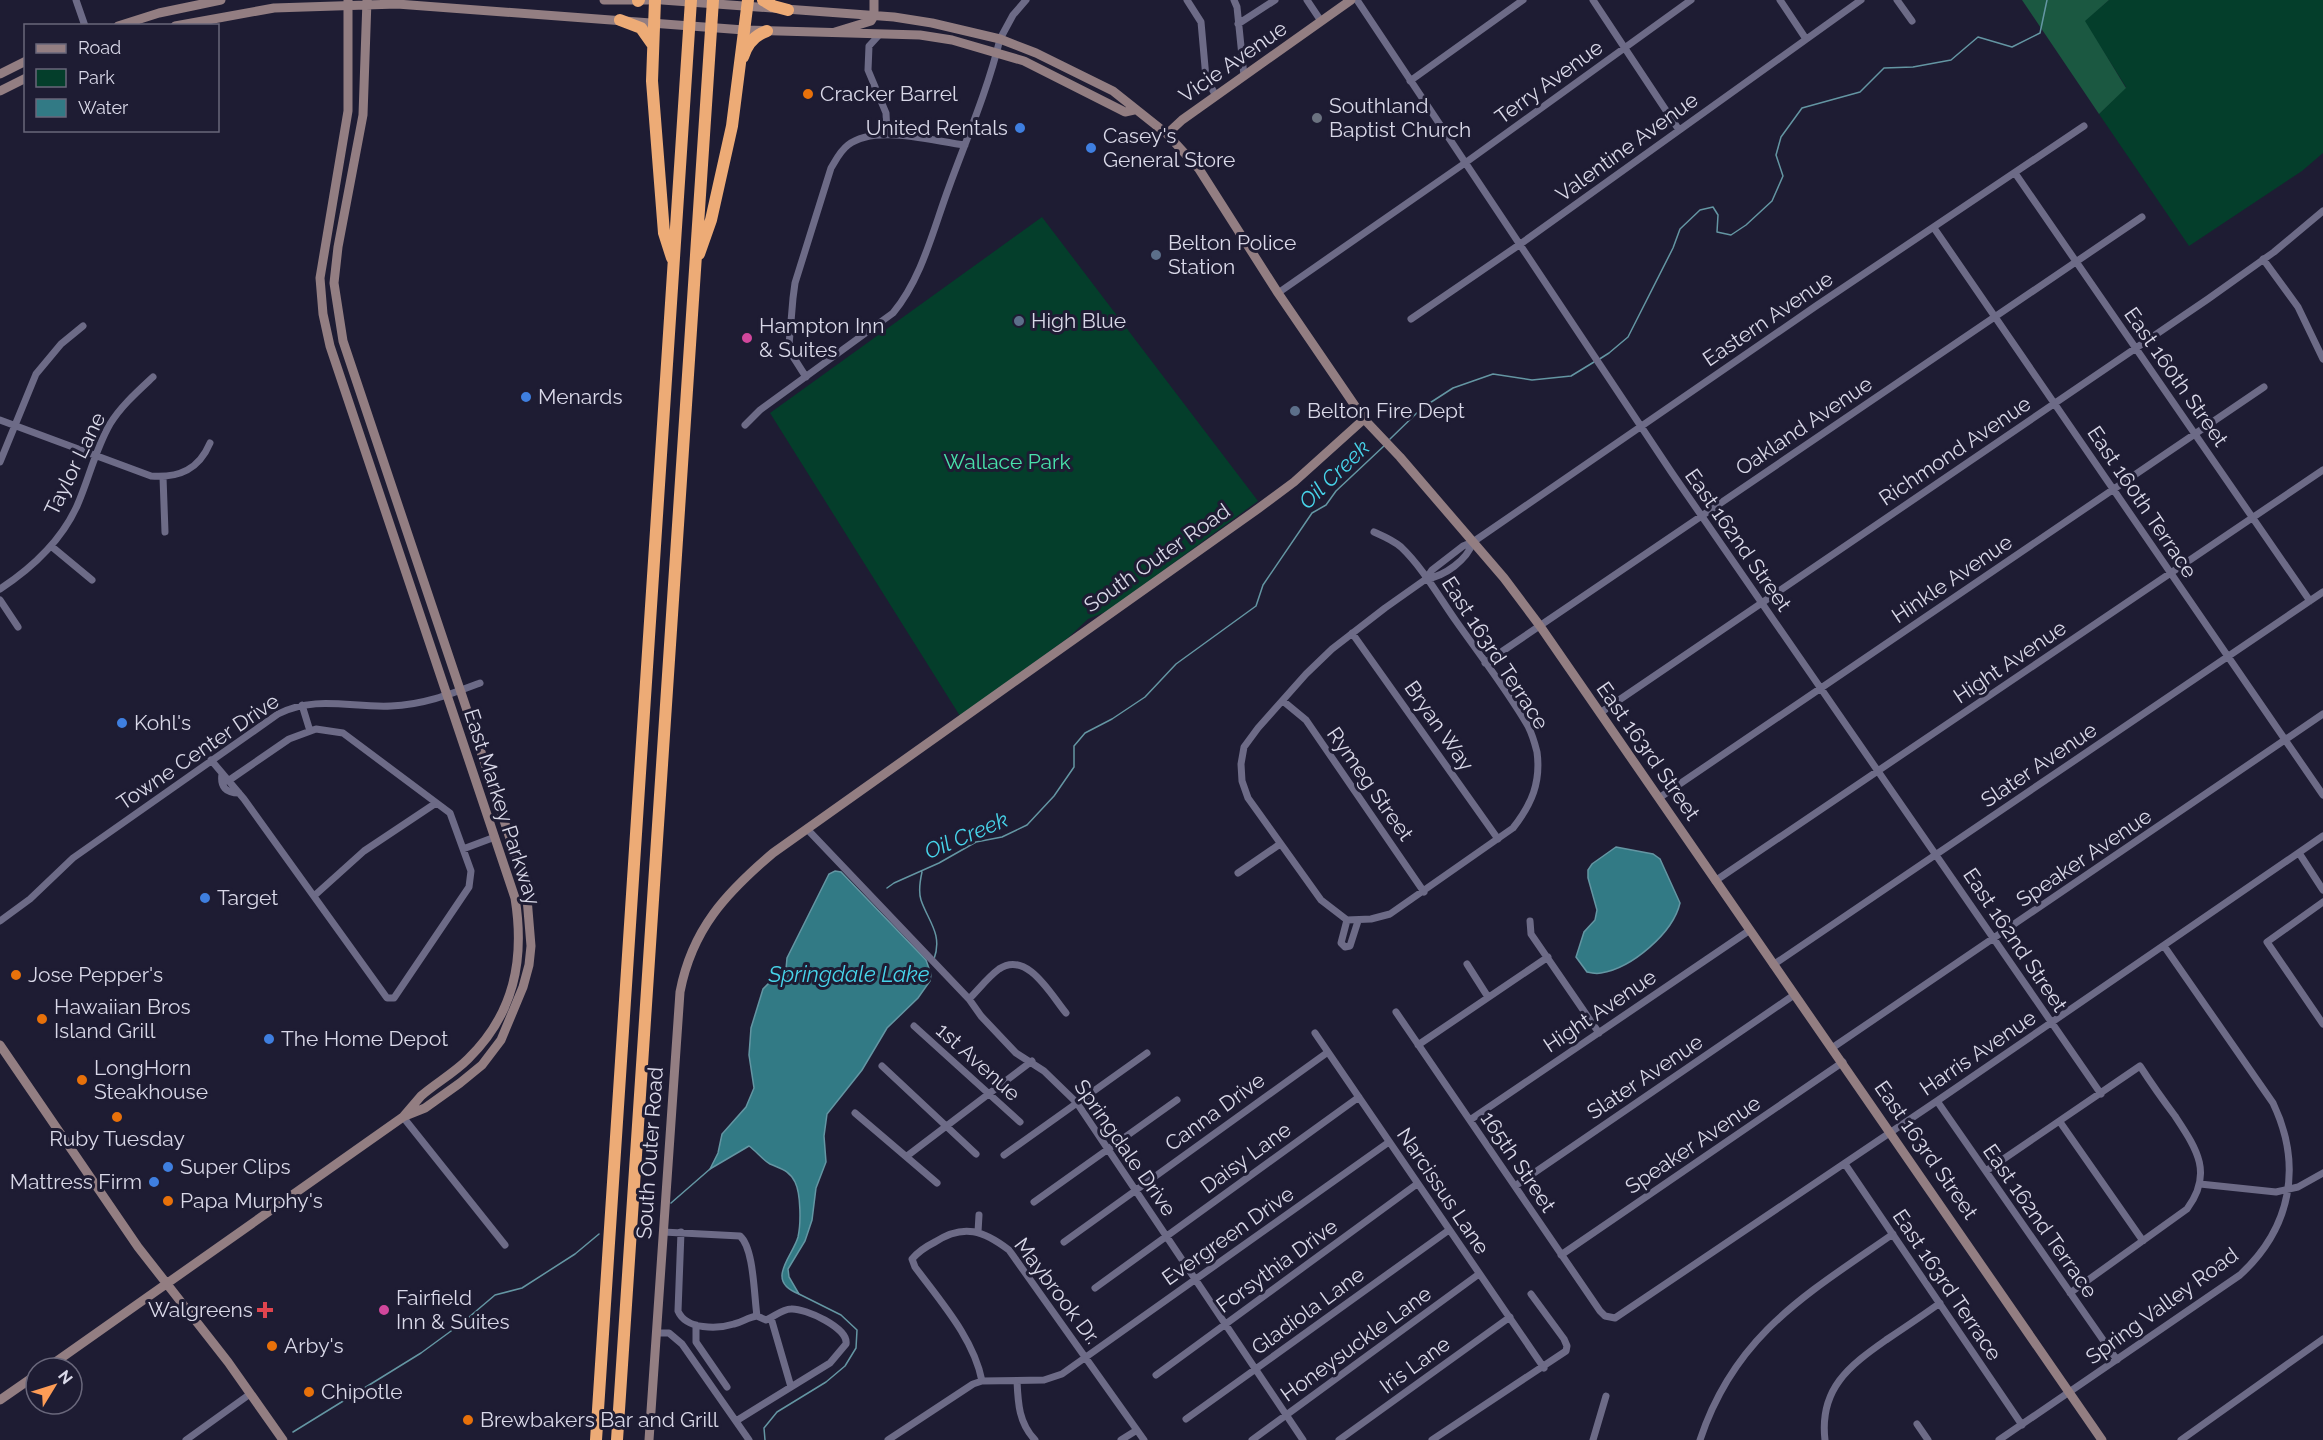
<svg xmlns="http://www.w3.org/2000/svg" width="2323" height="1440" font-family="Raleway,sans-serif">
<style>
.green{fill:#043e2b}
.forest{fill:#1b5841}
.water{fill:#327a85;stroke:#6496a3;stroke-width:1.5}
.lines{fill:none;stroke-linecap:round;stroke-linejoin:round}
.stream{stroke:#6496a3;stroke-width:1.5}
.street{stroke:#6d6b87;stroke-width:7}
.secondary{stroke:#937e82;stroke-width:9}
.highway{stroke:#edab76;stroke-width:12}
.food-dot{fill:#e8710a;stroke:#1e1c33;stroke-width:2}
.worship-dot{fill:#6b7280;stroke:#1e1c33;stroke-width:2}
.shop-dot{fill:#3f7fe0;stroke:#1e1c33;stroke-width:2}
.service-dot{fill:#5c6f8a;stroke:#1e1c33;stroke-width:2}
.hotel-dot{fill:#d1479c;stroke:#1e1c33;stroke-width:2}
.health-dot{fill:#e0444e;stroke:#1e1c33;stroke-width:2}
.labels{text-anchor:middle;stroke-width:6;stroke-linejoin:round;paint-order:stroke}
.street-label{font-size:21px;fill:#d9d8e8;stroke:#1e1c33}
.poi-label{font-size:21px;fill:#d9d8e8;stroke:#1e1c33;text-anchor:start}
.park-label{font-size:21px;fill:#48e2ab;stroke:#1e1c33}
.water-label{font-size:22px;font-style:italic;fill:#47d4ea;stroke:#1e1c33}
</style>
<rect width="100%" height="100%" fill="#1e1c33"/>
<path class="green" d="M2109,0H2323V153L2302,171L2189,246L2099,114L2126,87L2084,21Z
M1042,217L1258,501L1108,611L1088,619L1068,638L960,716L770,413Z"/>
<path class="forest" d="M2022,0H2109L2085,21L2126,88L2099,114Z"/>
<path class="water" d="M1616,847L1653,854L1660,859L1680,903C1673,933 1632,968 1601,973C1597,974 1591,973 1587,972L1576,957L1584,932L1595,920L1597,910L1588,878V870L1592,864Z
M835,871L841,872L926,960L931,974L930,981L918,998L887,1028L862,1070L827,1114L824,1136L826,1162L816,1188L812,1220L805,1241L788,1269L789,1277L799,1294C764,1281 793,1256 798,1237C801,1224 801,1194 795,1182C789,1170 781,1169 770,1164C763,1160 756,1151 749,1146L710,1169L718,1153L722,1134L746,1107L754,1088L749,1055L751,1028L763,989L772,980L783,975L786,969L787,958L829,874Z"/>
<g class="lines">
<path class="stream" d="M1598,360L1609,353L1628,337L1673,248L1680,229L1700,210L1713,207L1718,215L1717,232L1731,235L1746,225L1772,201L1783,176L1776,155L1781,137L1802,108L1860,92L1884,68L1913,67L1951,60L1978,37L2012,47L2040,33L2047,0
M1390,439L1422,408L1453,388L1493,374L1532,380L1571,376L1594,362
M922,872C920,881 918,891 921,900C928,921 943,934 934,959
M887,888L894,883L939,863L976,842L1002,837L1027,825L1054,796L1074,767V746L1085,733L1112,719L1145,697L1176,664L1256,606L1263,585L1312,513L1326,505L1336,491L1385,445
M671,1203L710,1169
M644,1215L654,1210
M293,1432L421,1353L462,1323L495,1295L522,1288L575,1254L599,1234
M765,1440L764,1428L777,1412L826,1382L845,1366L856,1348L857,1330L841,1315L799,1294"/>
<path class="street" d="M76,0L85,26
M1187,0L1201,22L1206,78L1216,96
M1234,0L1237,7L1244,76
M1307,0L1321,21
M1357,0L1672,473L2101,1094
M1593,0L1679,130
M1780,0L1806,39
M1897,0L1912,21
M1238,24L1275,0
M880,34L869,46L868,70L886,113L887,134
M1410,81L1523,0
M2015,173L2310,601
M1934,228L2323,795
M2263,259L2298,307L2323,359
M1278,293L1465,163L1691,0
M1411,319L1519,245L1861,0
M806,377L792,355L789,345L793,298L795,283L831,168C836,160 840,151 848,145C875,124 932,141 965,145
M0,420L151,476C180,478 199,469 210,443
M745,425L760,410L893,313C922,278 933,230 949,187C967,138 988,89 1000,39L1013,15L1026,0
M0,462L36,374L61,344L83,326
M163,477L165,532
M1374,532C1383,536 1393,540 1401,547C1423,568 1439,597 1456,621C1480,655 1507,690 1528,726C1532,734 1535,744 1537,752C1541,782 1532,804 1513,828L1390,914L1371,919L1347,920L1321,900L1248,798L1242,781L1241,764L1244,747L1258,728L1306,674L1332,649L1385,608L1426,579L1432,570L1463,546L1473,542L1816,306L2084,126
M51,546L92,580
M1426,579C1445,576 1467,560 1473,542
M0,589C32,568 61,541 77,506C89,479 95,450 110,424C121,406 138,391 153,377
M0,600L18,627
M1352,633L1498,839
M1485,663L2142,217
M1283,701L1306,720L1424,892
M302,705L310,731
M1600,713L2208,299L2274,252L2323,211
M211,760L244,799L387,998H394L469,887L471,871L450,813L343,733L316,729L289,739L228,781
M222,774C220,787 226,793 239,793
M1659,798L2264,387
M808,830L969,999L981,1016L1016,1053L1044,1071L1077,1103L1303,1440
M463,849L495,837
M2299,853L2323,890
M1238,873L1280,844
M1715,881L2323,470
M314,896L364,851L436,803
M2323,902L2267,942L2323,1024
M1347,920L1341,943L1345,947L1350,946L1358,921
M0,921L30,899L73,858L278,714C315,695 352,708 391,706C423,705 451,694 480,683
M1530,921L1531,934L1599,1033
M1467,964L1488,997
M1773,965L2323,592
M969,999C979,989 988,977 999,969C1027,950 1051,995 1066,1013
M1396,1012L1600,1311L1605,1316L1615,1318L1937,1101L2323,836
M914,1026L1020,1122
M1315,1033L1544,1368
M1418,1045L1548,957
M1832,1048L2323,714
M882,1066L976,1154
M1937,1101L2117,1360
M855,1113L937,1183
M403,1117L505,1245
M1470,1120L1750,930
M2060,1122L2143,1241
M1004,1155L1147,1053
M907,1156L1032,1061
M1845,1164L2022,1425
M1986,1171L2140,1066C2151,1083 2163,1100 2175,1116C2196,1148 2214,1173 2187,1209L2070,1293
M2200,1184L2276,1192L2298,1187L2323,1173
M1515,1186L1794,995
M1034,1202L1177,1100
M663,1232L740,1236C754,1248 754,1296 757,1316L766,1320C774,1317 782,1309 791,1309C805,1308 849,1328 846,1344L830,1363L736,1421
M681,1232L678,1311C686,1330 718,1329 734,1324C743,1322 748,1317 757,1316
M978,1232L979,1215
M1064,1242L1328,1052
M1561,1255L1843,1062
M1095,1288L1359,1097
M771,1318L791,1387
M696,1325V1342L727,1387
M656,1333H669L682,1344L749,1440
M1156,1375L1417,1184
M982,1381C974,1339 941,1302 915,1267L912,1259C918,1252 927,1246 935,1242C964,1223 984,1231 1009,1250L1144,1440
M1017,1381C1018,1404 1019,1423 1035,1440
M1186,1419L1449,1230
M1917,1424L1928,1440
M186,1440L250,1394
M888,1440L973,1384L982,1381L1044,1380L1062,1374L1389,1142
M1121,1440L1137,1430
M1252,1440L1479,1274
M1339,1440L1510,1317
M1432,1440L1566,1351L1567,1346L1564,1339L1531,1294
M1593,1440L1606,1396
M1700,1440C1735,1334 1807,1294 1893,1234
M1825,1440C1819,1389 1849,1366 1886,1340C1904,1328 1922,1316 1940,1303
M1999,1440L2240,1275C2291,1228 2303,1166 2273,1103L2164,946
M2181,1440L2323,1339"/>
<path class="secondary" d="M367,0L363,115L338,247L334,283L343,341L526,886L531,946L529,965L523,987L501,1040L482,1065L460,1083L425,1108L405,1116
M604,0H648
M662,0L894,17L932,23L1000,39L1036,53L1113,91L1167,134L1199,169L1278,293L1364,419L1400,457L1504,578L1540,626C1727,898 1916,1168 2102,1440
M118,26L159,13L221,0
M175,26L274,8L397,4L744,30L920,35L952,40L1024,61L1125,112L1134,110
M835,32L871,21L874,16V0
M0,74L26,61
M0,91L26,78
M1167,134L1182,120L1351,0
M0,1045L138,1247L228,1362L283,1440
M47,1368L403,1117C409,1110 415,1103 421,1096C436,1083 454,1073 468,1059C514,1014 525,960 515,898L330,346L323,314L320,278L348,111V0
M0,1400L36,1375
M649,1440L680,992C692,929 726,893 773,853L1259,508L1294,482L1364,419"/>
<path class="highway" d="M655,0L652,81L664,233L672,258
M763,0L773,6L788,10
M638,1L639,0
M620,20L641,28L653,45
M743,57C747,44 755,35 767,31
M699,254L711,220L732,126L748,0
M596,1440L691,0
M617,1440L713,0"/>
</g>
<g class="food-dot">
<circle cx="808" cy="94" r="6"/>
<circle cx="16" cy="975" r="6"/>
<circle cx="42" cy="1019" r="6"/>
<circle cx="82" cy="1080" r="6"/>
<circle cx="117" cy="1117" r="6"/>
<circle cx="168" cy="1201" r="6"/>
<circle cx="272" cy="1346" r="6"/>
<circle cx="309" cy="1392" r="6"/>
<circle cx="468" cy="1420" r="6"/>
</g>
<circle class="worship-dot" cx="1317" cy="118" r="6"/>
<g class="shop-dot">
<circle cx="1020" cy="128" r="6"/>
<circle cx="1091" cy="148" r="6"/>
<circle cx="526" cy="397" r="6"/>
<circle cx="122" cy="723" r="6"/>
<circle cx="205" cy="898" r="6"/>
<circle cx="269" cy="1039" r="6"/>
<circle cx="168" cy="1167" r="6"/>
<circle cx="154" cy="1182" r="6"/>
</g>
<g class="service-dot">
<circle cx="1156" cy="255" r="6"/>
<circle cx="1019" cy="321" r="6"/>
<circle cx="1295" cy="411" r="6"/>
</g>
<g class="hotel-dot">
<circle cx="747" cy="338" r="6"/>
<circle cx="384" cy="1310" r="6"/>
</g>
<path class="health-dot" d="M262 1301h6v6h6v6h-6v6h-6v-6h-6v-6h6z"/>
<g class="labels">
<g class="street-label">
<text transform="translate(1233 62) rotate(-35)" y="7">Vicie Avenue</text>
<text transform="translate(1549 82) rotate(-36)" y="7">Terry Avenue</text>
<text transform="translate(1627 147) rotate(-36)" y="7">Valentine Avenue</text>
<text transform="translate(1768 319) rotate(-34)" y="7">Eastern Avenue</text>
<text transform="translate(2176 377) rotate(55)" y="7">East 160th Street</text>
<text transform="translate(1804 426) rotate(-34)" y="7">Oakland Avenue</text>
<text transform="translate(1955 451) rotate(-34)" y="7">Richmond Avenue</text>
<text transform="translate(75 464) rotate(-64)" y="7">Taylor Lane</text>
<text transform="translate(2142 502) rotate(56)" y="7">East 160th Terrace</text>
<text transform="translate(1738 540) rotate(55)" y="7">East 162nd Street</text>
<text transform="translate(1157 558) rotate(-35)" y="7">South Outer Road</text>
<text transform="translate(1952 579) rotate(-34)" y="7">Hinkle Avenue</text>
<text transform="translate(1495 653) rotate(57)" y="7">East 163rd Terrace</text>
<text transform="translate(2010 662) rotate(-34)" y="7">Hight Avenue</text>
<text transform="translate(1439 726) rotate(55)" y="7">Bryan Way</text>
<text transform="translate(1648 751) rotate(55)" y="7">East 163rd Street</text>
<text transform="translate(198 752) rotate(-34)" y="7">Towne Center Drive</text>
<text transform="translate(2039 765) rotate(-34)" y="7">Slater Avenue</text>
<text transform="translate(1370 784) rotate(55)" y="7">Rymeg Street</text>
<text transform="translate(502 807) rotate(72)" y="7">East Markey Parkway</text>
<text transform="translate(2084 858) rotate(-34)" y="7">Speaker Avenue</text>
<text transform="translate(2015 940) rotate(56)" y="7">East 162nd Street</text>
<text transform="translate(1600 1011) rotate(-34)" y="7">Hight Avenue</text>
<text transform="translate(1978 1053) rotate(-34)" y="7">Harris Avenue</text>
<text transform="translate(978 1062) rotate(42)" y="7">1st Avenue</text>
<text transform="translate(1645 1077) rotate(-34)" y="7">Slater Avenue</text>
<text transform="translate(1215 1112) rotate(-36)" y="7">Canna Drive</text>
<text transform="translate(1693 1145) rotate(-34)" y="7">Speaker Avenue</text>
<text transform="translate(1125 1148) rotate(55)" y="7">Springdale Drive</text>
<text transform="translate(1926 1150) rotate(55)" y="7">East 163rd Street</text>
<text transform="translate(650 1153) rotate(-86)" y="7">South Outer Road</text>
<text transform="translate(1246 1158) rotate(-36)" y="7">Daisy Lane</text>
<text transform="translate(1518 1162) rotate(56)" y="7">165th Street</text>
<text transform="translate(1443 1191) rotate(56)" y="7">Narcissus Lane</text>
<text transform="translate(2040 1221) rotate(55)" y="7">East 162nd Terrace</text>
<text transform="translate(1228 1236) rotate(-35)" y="7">Evergreen Drive</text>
<text transform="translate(1277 1266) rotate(-36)" y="7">Forsythia Drive</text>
<text transform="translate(1947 1285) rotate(56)" y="7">East 163rd Terrace</text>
<text transform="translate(1057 1291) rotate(53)" y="7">Maybrook Dr.</text>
<text transform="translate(2162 1306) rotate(-36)" y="7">Spring Valley Road</text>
<text transform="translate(1308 1311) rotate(-36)" y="7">Gladiola Lane</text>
<text transform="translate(1356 1344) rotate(-36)" y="7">Honeysuckle Lane</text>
<text transform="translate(1415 1365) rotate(-36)" y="7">Iris Lane</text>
</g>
<g class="poi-label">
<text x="820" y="101">Cracker Barrel</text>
<text x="1329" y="113">Southland<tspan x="1329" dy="24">Baptist Church</tspan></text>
<text x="1008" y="135" text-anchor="end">United Rentals</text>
<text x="1103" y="143">Casey's<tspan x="1103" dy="24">General Store</tspan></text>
<text x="1168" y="250">Belton Police<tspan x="1168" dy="24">Station</tspan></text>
<text x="1031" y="328">High Blue</text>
<text x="759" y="333">Hampton Inn<tspan x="759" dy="24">&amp; Suites</tspan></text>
<text x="538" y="404">Menards</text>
<text x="1307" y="418">Belton Fire Dept</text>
<text x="134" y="730">Kohl's</text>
<text x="217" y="905">Target</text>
<text x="28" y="982">Jose Pepper's</text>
<text x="54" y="1014">Hawaiian Bros<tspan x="54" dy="24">Island Grill</tspan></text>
<text x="281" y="1046">The Home Depot</text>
<text x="94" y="1075">LongHorn<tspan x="94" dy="24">Steakhouse</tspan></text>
<text x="117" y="1146" text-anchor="middle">Ruby Tuesday</text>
<text x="180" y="1174">Super Clips</text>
<text x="142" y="1189" text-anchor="end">Mattress Firm</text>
<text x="180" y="1208">Papa Murphy's</text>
<text x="396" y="1305">Fairfield<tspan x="396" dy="24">Inn &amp; Suites</tspan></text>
<text x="253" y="1317" text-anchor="end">Walgreens</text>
<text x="284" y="1353">Arby's</text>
<text x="321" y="1399">Chipotle</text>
<text x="480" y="1427">Brewbakers Bar and Grill</text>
</g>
<g class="park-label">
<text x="1007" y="469">Wallace Park</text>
</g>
<g class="water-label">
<text transform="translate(1334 474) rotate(-44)" y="8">Oil Creek</text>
<text transform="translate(966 835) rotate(-23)" y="8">Oil Creek</text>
<text x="849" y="982">Springdale Lake</text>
</g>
</g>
<rect x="24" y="24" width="195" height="108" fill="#1e1c33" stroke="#69677b" stroke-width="1.5"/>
<rect x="36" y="44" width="30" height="9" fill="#937e82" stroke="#69677b" stroke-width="1.5"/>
<text x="78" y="54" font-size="18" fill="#d9d8e8">Road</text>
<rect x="36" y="69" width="30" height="18" fill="#043e2b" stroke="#69677b" stroke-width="1.5"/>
<text x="78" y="84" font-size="18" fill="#d9d8e8">Park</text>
<rect x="36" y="99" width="30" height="18" fill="#327a85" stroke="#69677b" stroke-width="1.5"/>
<text x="78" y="114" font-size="18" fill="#d9d8e8">Water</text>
<g transform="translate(54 1386) rotate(52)"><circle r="28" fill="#1e1c33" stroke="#69677b" stroke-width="1.5"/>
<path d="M0-4.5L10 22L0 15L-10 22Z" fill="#fd9c56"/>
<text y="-9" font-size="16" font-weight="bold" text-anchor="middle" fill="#d9d8e8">N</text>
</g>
</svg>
